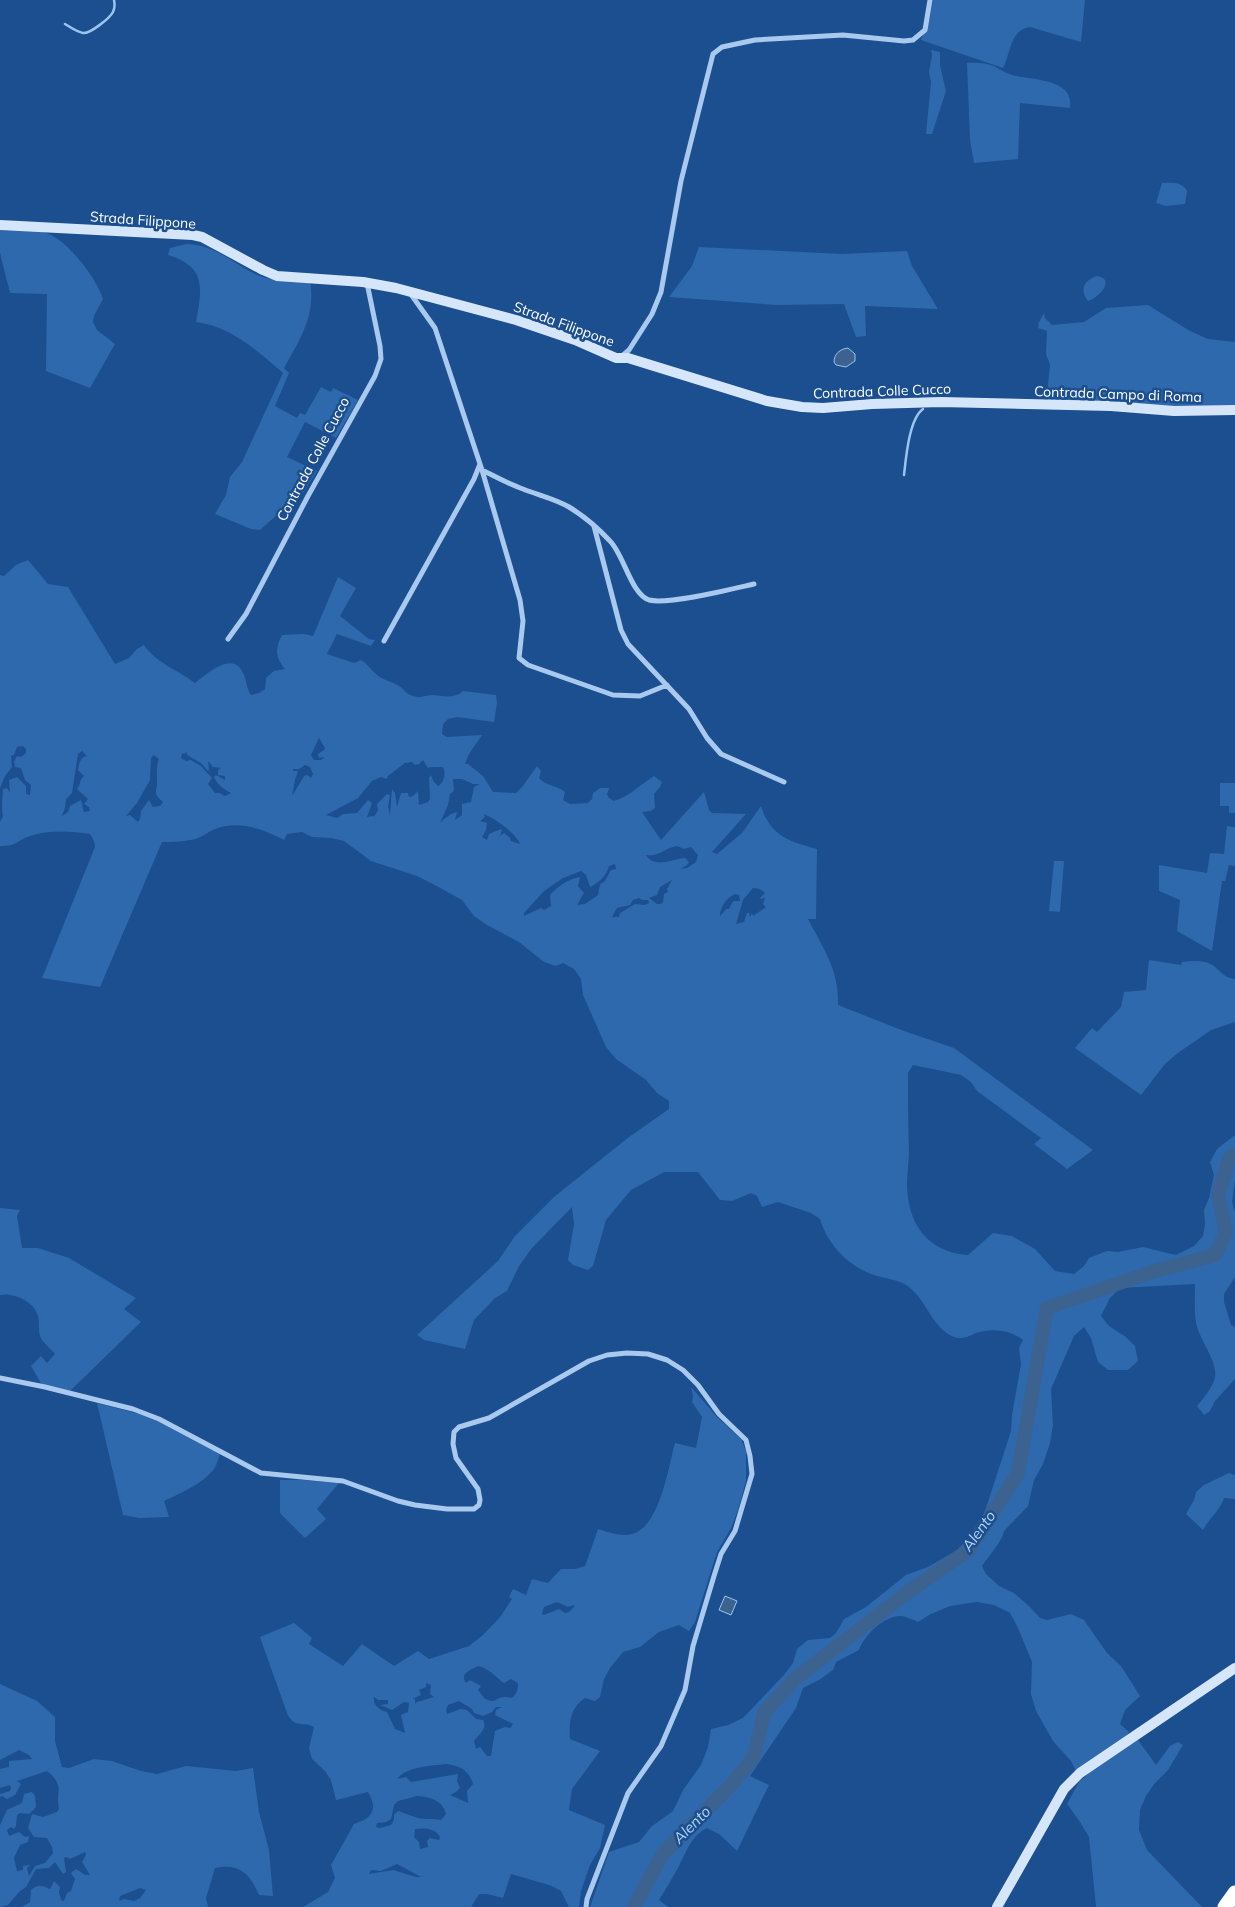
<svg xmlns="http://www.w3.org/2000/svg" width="1235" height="1907" font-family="Mulish,sans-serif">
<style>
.green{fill:#2e69ad;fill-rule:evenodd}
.water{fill:#3c6290;stroke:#9cc4f0}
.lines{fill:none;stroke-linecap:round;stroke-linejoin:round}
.stream{stroke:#9cc4f0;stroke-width:2.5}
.river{stroke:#3c6290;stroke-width:14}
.street{stroke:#a9c9ee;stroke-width:5}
.secondary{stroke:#d6e6fa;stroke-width:10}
.highway{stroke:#fff;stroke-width:15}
.labels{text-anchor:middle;stroke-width:5;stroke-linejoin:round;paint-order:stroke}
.street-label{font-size:14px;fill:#fff;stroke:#1b4f8f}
.water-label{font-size:15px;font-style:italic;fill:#b5d3f5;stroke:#1b4f8f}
</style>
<rect width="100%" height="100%" fill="#1b4f8f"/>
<path class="green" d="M933,0H1085L1081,42L1030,27C1010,30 1011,52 1003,68L921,40L930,17Z
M931,50L940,52V65L946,91L932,134H926L931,82L929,72L932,55Z
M967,63C976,62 986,63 994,66C1000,69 1005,73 1012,75C1031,80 1075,78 1070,108L1020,103L1018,159L974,163L970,140Z
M1162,183C1172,183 1181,181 1187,191L1185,204L1166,206L1156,203Z
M0,230C15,231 32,229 46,233C67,239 97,279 103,299L94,316L93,322L97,330L115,344L90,388L46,371L47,294L10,293L0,253Z
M187,244C215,245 231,262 255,274C272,282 292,280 310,280C316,315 301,338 284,368L289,373L275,406L297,418L300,413L305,415L321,387L331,392L333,388L358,400L336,438L305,422L287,457L317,471L302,495H299L260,530L251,529L215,514L226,495L230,477L242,462L283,373C258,351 230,326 196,322C202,288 207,267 168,255L170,248Z
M699,247L842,254L907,251L912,266L938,309L865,306L866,336L856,337L844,304L776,305L669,297L692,266Z
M1097,276C1116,279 1099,298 1088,301C1079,290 1084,280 1097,276Z
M1148,305L1190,331L1208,339L1235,342V407L1179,408L1046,403L1050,365L1046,354L1047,331L1038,328L1039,322L1044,313L1045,318L1052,325L1084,322L1106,308Z
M28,560L48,584L68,587L115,664L129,658L137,649L144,645C156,663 178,670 195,683C207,674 233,650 243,673C247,680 246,688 251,695L259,693L265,689L266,678L274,671L285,669C275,657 275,648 282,635L304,634L313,636L338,577L356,588L340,616L369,639L375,640L371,646L337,634L327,654L354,663L361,660C368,664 369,668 375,673C381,680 391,681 399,686C407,692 406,695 418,697C423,697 428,695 433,695C444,696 454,699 463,691L496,695L497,703L494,722L457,717L448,719L443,724L442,734L447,737L482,735L469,754L465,764H468L483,776L493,792L516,793L523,786L537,766L541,771L539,778C545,786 557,785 565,792L563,800L570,804L588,803L592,799L593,793L600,788H609L607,794L609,798L614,801C629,797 641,784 654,776L662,782L660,787L654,794L655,808L651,811L642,812L661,840L704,792L709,810L712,813L746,814L712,852L717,854L742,833L761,806C770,836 790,842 817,849L816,919H808C824,950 839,969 838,1005L904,1031L954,1048L1093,1150L1067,1169L1034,1144L1041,1138L977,1091L971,1082L961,1075L913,1065L908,1073C908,1099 908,1124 909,1150C909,1162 907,1173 907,1185C908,1224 927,1252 968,1255L993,1233L1012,1236L1035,1249L1055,1271L1074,1274L1084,1266L1089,1258L1107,1251L1118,1252L1143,1247L1176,1255L1194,1246L1203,1236L1205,1224L1204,1210L1209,1198L1214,1175L1210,1162L1217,1149L1235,1135V1180L1232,1202L1235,1212V1277L1224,1294V1302L1231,1325L1235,1327V1379L1215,1401L1210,1411L1204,1415L1197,1406C1203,1399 1213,1387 1215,1377C1218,1362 1199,1339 1196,1323C1194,1310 1195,1297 1195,1284L1120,1288L1110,1298L1101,1316L1109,1326L1126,1337L1135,1346L1138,1361L1128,1370H1108L1098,1362L1091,1338L1084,1327L1074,1336L1051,1389L1053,1425L1050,1443L1043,1464L1034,1480L1028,1506L1004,1531C1003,1540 988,1557 982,1566L986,1574L999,1586L1014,1593L1030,1607L1040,1618L1047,1620L1071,1614L1084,1620L1107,1653L1121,1666L1140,1696L1125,1710L1120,1724L1129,1732L1124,1740L1076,1771L1071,1761L1053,1741L1036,1711L1031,1694L1032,1662L1018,1628L1010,1613L994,1605L977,1602L950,1606L931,1614L918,1622C913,1620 907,1617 902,1616C885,1615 865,1634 859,1650L836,1662L833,1670L819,1680L803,1688L796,1708L750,1776L769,1785L737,1851L719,1834L707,1828C692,1835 686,1852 679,1866C673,1877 666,1889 659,1900L668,1907H590L609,1852L639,1842L652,1826L673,1811L683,1790L701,1765L708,1747L711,1729L728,1725L743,1718L783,1676L793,1663L797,1649L808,1640L830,1638L836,1633L844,1619L866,1607L906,1575L928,1567L957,1550L975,1532L985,1511L1011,1431L1012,1415L1021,1364L1019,1348L1023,1340C1010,1330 993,1328 976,1333C970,1336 961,1340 954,1337C932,1328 927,1301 909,1287C901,1280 887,1279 877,1276C850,1268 828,1246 820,1219L811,1213L778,1202L762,1207L757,1196L751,1193L732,1201L720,1200L698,1172H664L631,1190L606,1220L593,1266L588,1270L573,1265L568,1260L574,1224L572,1207L532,1248L519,1266L507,1291L495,1298L474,1320L465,1349L424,1340L417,1335L498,1261L515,1236L554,1197L629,1137L669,1109V1101L657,1093L646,1080L616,1059L606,1047L583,995L581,979L574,969L563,963L556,966L544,962L519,942L487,925L474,916L462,900L431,883L417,876L371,861L344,841L331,838L312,837L302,832L287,834L284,840C262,829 240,820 215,829C206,833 200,839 190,840C180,842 172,842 162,842L100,987L42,978L95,847L94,841L90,834C70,831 49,830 30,836C15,841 18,846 0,846V822L3,816C1,812 3,794 3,789L7,788L10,793L9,780L17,777L26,786V794L30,795L31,785L25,780L21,768L15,767L14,762L17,756L21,757L26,753V749L23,746L17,747L14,755L11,756L12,767L5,776L0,788V575L4,576L16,565ZM319,738L325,748L324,750L318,754L319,758L325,757L321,760H314L311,755ZM82,751L87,756C80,757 79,764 78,770L84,776C79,780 81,785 77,789L88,799L84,804L89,807L90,811L84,812L81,800L70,806L68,812L62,816L65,808L66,799L72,793L78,754ZM187,752V755L201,763L208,771L209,770L208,761L213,767L221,768L218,770V775L225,776V780L216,775L214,777C217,785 224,789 231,793L225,796L219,793H215L208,784L212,778L201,766L191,760L186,761L181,758L182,753L184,754ZM154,755L159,759C156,767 157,772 157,780C158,792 151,792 163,802L160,806L153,807L149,800L141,811L140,819L138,822L130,815L126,816L137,803L150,780L151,758ZM423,760L428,768L431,767H443C446,773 444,783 438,786L434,782L431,775L429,778L430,799L428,802L419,805L418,791L413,796L409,797L408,793H401L397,807L395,793L392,789L390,815L388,807L390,795L387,794L377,804L378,810L374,817L373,816L367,817L372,803L368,800L357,813L343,814L337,818L326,815L358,798L372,781L381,777L387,779L388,776L405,763L412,762L415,765L419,764ZM305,765L310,767L313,774L311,778L307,775L304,776L292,796L295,780L298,771H293V769H299ZM453,779H462L473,784H480L474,787L471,802L462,804V815L455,820L457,812C451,813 444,819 440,823L448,805L450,794L454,791ZM484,814C494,818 516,833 520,844L511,841L510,838L504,833L500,836L502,830L501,829L489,834L487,840L482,837L486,830L487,823L480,821L485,817ZM677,846L684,849L691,847L698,855L696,862L687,868L680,869L687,865L689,862L685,858C671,859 655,869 646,855C660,857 664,848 677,846ZM615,864L616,869L611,870L605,881L600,884L598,895L585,904L577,905L584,893L578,886L580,877C568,879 558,886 550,895L551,906L544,910L541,908C536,911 529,913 524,916V913L544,891L563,878L581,871L586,875L590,887C599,883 607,875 609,866ZM672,880L666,891L668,890V892L664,894L663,902L661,904H657L649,898L657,895L660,887ZM753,888L760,889L765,893L759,899L765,898L763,904L766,907L753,916L752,913L750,917L749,913H747L744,922L736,924L743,900ZM735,894L739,895L740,901H733L729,909H726L720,916C720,906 727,898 735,894ZM639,898L642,900H648L649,903L645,905L635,904L620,913L619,917H612L617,908L630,905L633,900Z
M1220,783H1235V813H1229V806H1220Z
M1227,826L1235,827V866L1229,865L1225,881H1222L1212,951L1177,931L1180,900L1159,891V865L1207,873L1210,853L1224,854Z
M1054,861H1064L1060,912L1049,911Z
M1149,960L1181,965L1182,962C1193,961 1205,959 1215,967C1223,973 1223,977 1235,979V1022L1211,1030L1178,1053L1165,1064L1141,1095L1075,1048L1092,1028L1097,1032L1121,1007L1124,992L1146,990Z
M0,1208L20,1210L17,1216L22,1248H38L69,1258L136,1298L124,1309L141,1322L70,1391L42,1385L31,1366L41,1356L47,1363L55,1354C51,1349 42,1342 40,1336C38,1330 40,1322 38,1316C35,1302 13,1292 0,1295Z
M691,1387L717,1417L741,1439L746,1451V1481L738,1510L731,1528L717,1552L695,1622L689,1631L679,1625L659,1632L640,1647L623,1652L610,1668L604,1679L600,1697L595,1701L585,1698C570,1708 569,1722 570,1739L600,1751L572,1789L569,1810L605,1825L600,1848L590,1865L581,1891L579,1907H569L561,1891L552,1886L511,1874L503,1898L487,1894H479L471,1907H303L328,1892L335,1878L331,1865L354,1824C371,1819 379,1810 368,1792L336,1800L331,1780L325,1771L312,1759L309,1748L314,1727C302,1720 299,1730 288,1716L260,1637L294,1623L312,1638L309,1644L343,1666L362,1644L394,1666L418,1651L429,1659L469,1646L483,1635L501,1616L512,1599L509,1597L513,1589L526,1595L532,1579L548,1583L561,1569H575L585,1566L598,1529C608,1532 621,1537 632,1534C660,1527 668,1468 675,1443L696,1448L702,1417L692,1402L693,1396ZM557,1602L568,1607L574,1605V1607L569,1612L565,1613L559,1609L544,1615L542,1614L544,1607ZM478,1666C489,1668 495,1677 504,1683L511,1679L518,1683C518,1689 517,1694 512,1698C504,1696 500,1697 494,1701C484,1701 484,1697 478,1690L481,1686L470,1680L466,1683C459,1673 471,1670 478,1666ZM426,1683L431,1685L430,1694L434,1697L417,1702L415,1704V1699H412L421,1695L419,1690L426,1687ZM374,1697L378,1700H388V1704L380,1705L392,1710L404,1702L409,1703L408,1712L401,1715L405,1733L395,1729L387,1712C379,1710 373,1705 374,1697ZM459,1701L472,1709L474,1713L483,1716L492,1712L496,1707H502L496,1710L495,1715L513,1724L510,1728L505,1727L495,1731L491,1756H487L480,1747L476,1749L474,1741C479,1734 488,1729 483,1720L476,1719L467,1710L461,1709L447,1714L446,1710L448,1705ZM447,1764C460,1766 469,1770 473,1784L467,1791L468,1803L450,1795L456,1792L460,1788L457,1781L458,1774L411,1782L406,1777L397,1779C407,1766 431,1766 447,1764ZM417,1796C431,1797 443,1801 446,1814L441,1820C433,1818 422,1820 415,1817C409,1815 404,1813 398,1811L394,1815V1820L391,1825L380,1828L376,1827L377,1823L386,1822L391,1819L394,1805L398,1801ZM415,1829C425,1828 435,1828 440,1837L439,1840L430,1838L427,1841L428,1847L420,1849L419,1842L414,1837ZM397,1864L421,1877H416L393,1870L369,1874L371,1870L381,1871Z
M97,1403L139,1414L157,1421L220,1454C218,1459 217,1465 214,1469C204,1483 179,1494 164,1501L169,1517L139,1518L123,1515Z
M1229,1473L1235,1475V1499L1224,1498C1220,1511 1209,1518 1203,1530L1186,1514L1194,1500L1196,1492L1204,1485Z
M280,1480H304L339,1483L317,1509L326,1519L305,1538L280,1513Z
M0,1684L37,1701L55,1717V1741L62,1767L69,1768L94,1759L112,1761L141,1771L157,1774L186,1766L236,1771L253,1768L259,1812L269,1850L273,1896L259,1895C250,1874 240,1863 215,1868L206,1898L208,1907H22L30,1902L31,1890C38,1884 43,1886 50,1889L54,1881L60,1887L59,1892L61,1900L64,1901L67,1893L71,1891L75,1879L71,1873L76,1869L85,1875H90L82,1862L86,1855L85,1852L70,1859L67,1857L64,1858L66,1872L63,1874L55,1862L49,1868L36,1869L26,1887L19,1892L8,1905L0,1907V1825L7,1810L22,1803L24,1794L32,1792L35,1796L36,1807L29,1814L20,1813L17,1815L16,1826L14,1829L11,1827L7,1830L9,1836L19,1832L25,1837L29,1836L28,1842L20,1845L14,1858L17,1871L23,1870V1866L30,1865L27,1868L29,1876L35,1866L45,1863L53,1853L52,1847L47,1838L34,1837L28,1828L32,1814L43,1817L57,1812L59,1809C55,1790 66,1787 47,1771L17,1781L21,1784L15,1795L7,1799L2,1796L0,1797V1794L10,1791L11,1788L10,1785L0,1788V1769L9,1767V1761L32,1759L29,1755L19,1750L0,1760ZM140,1888L146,1890L140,1898L134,1901L124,1899L119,1901L120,1896Z
M1138,1740L1156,1765L1170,1746L1178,1742L1183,1745L1168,1770L1155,1783L1146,1796L1140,1810L1139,1830L1147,1850L1202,1907H1096L1089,1837L1080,1822L1067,1804L1079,1782L1095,1767Z"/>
<path class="water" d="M848,348L855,354V361L846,367L836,365L834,362C834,354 840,349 848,348Z
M725,1596L737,1601L731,1615L719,1610Z"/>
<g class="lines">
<path class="stream" d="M65,24C70,27 77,32 83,33C90,34 110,18 113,12C115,8 115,5 114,0
M904,475C906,458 909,419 923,409"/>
<path class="river" d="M634,1907L662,1855L732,1784L754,1757L764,1713L795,1679L908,1592L969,1550L1018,1473L1047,1308L1152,1272L1215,1255L1226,1232L1218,1195L1229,1159L1235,1155"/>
<path class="street" d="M410,293L435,328L482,470L520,600L523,621L519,658L528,665L613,695L640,696L667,685
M622,356L629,350L652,314L661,292L681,181L713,54L722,47L755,40L843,35L904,41L913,40L925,30L930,0
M482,470C496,477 509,484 523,489C538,495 556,499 569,507C584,516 598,528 610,541C624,555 631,594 649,600C668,605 732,589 754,584
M594,526L621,630L628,644L689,709L707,738L721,754L784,782
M228,639L246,614L308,496L375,376L381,359L380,346L367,283
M384,641L474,479L480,464
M0,1378L45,1387L133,1409L159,1419L261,1473L343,1481L398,1501L415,1505L447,1509H474L479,1505L480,1500L478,1489L456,1458L453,1444L454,1432L459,1427L489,1418L589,1361L607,1355L627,1353L648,1354L667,1360L683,1370L698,1385L719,1414L746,1440L750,1456L752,1474L735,1531L721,1554L714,1576L693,1646L685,1690L661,1746L628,1793L587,1899L586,1907"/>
<path class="secondary" d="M0,225L193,235L202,237L263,270L277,276L363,282L396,288L516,320L575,340L616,358H628L767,401L802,407L823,408L872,404L941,402L1111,406L1174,411L1235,410
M997,1907L1064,1789L1080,1773L1235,1668"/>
<path class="highway" d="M1225,1907L1235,1893"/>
</g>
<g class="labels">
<g class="street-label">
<text transform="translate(143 220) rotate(4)" y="5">Strada Filippone</text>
<text transform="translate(564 324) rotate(20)" y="5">Strada Filippone</text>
<text transform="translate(882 391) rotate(-2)" y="5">Contrada Colle Cucco</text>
<text transform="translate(1118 394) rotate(2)" y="5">Contrada Campo di Roma</text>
<text transform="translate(313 459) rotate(-62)" y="5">Contrada Colle Cucco</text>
</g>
<g class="water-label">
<text transform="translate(979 1531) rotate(-54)" y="5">Alento</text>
<text transform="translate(692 1825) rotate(-45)" y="5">Alento</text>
</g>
</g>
</svg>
